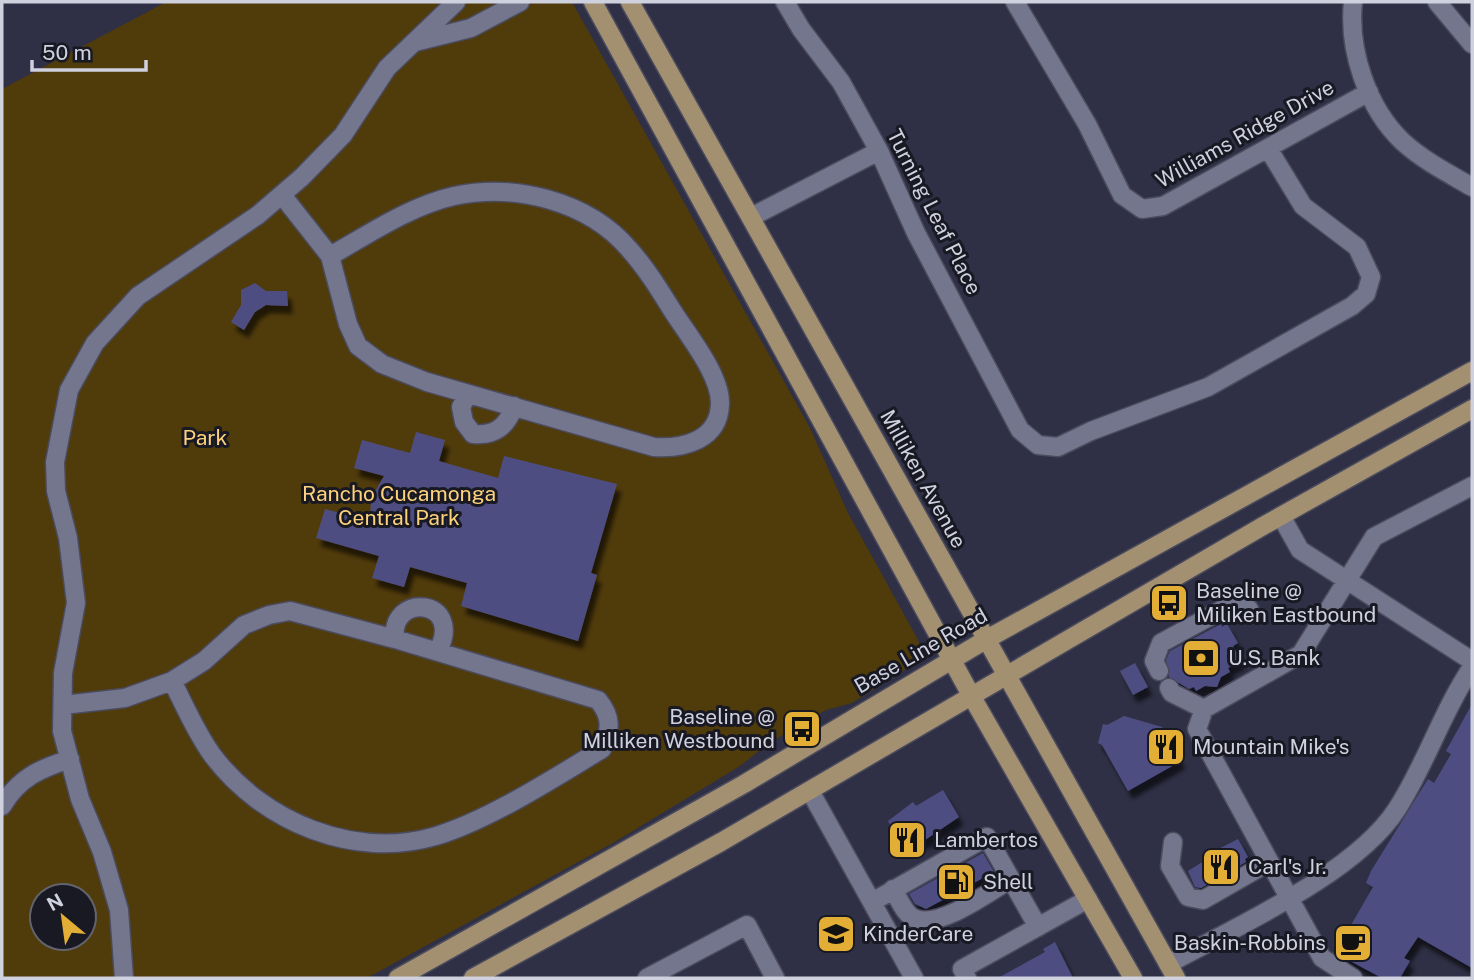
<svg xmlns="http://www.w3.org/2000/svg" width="1474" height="980" font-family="'Public Sans',sans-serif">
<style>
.green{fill:#503b0b;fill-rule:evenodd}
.building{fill:#4e4e82;filter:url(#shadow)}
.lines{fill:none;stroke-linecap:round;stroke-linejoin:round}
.minor-casing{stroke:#4b4b5d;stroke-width:21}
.major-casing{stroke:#4b4b5d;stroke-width:21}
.minor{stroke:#74768e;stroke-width:18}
.major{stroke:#a39071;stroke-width:18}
.labels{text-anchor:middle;stroke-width:6;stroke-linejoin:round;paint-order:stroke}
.street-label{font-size:21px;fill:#d0d1df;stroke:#181923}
.park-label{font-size:21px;fill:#fdd27d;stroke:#181923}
.poi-label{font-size:21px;fill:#d0d1df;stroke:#181923;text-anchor:start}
</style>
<defs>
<filter id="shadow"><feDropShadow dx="4.5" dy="8" stdDeviation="2" flood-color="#0009"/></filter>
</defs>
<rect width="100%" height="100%" fill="#2f3045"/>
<path class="green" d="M166,2H572L810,428L848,513L917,638L920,646L917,662L852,703L826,710L769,743L740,766L613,843L367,978H2V89ZM42,896H84V938H42Z"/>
<path class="building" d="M255,283L266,291H287L288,306L266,305L255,312L244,330L231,322L241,305V290Z
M416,432L445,440L439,461L498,478L504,456L617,484L591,573L597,575L578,641L461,606L467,583L410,567L404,587L372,578L379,556L316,538L325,509L370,521L371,498L384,476L354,468L362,440L410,453Z
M1221,624L1222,627L1227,624L1238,643L1233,646L1241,661L1228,668L1230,672L1221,677L1217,687L1205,686L1196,691L1194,687L1189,689L1169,677L1166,660L1170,651Z
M1135,663L1148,687L1133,695L1120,671Z
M1472,704V968L1418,937L1404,958L1410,961L1400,978H1382L1337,954L1335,947L1343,939L1373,887L1366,883L1371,871L1428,779L1434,783L1451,754L1446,751Z
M1124,716L1162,727L1181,761L1128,791L1102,745L1098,743L1103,724L1107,725Z
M943,790L959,817L925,840L903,849L888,821L913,802L916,806Z
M1238,839L1248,857L1245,859L1246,862L1201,888L1195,887L1188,871L1204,861L1205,856Z
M983,853L994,872L926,909L915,904L909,894Z
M1055,942L1073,978H998L1045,952L1043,949Z"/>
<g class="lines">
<defs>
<path id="minor" d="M785,2L801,29L841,82L879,151L916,233L1020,430L1038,445L1058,447L1091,431L1208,387L1352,306L1366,294L1371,277L1357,247L1303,206L1269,150
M1015,2L1087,124L1122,195L1142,209L1163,206L1369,92
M1353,2C1348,50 1367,108 1403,142C1424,161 1448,173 1472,187
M1437,2L1472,44
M415,42L471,28L520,2
M282,195L330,256L348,324L358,346L382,364L427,382L654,447C684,449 719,440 720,404C721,375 687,334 672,310C659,289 646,268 629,249C588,201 515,183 454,196C410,206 369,234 330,256
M751,217L879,151
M468,394L461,407L464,422L473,434C495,436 507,427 514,406
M1281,516L1300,550L1472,661
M395,639C389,592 465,598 438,651
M1159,671L1154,661L1161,643L1229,606L1249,609
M1169,688L1172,693L1204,709
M63,705L125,698L172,681L204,661L244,625L269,615L290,611L395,639L598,700C612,717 611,729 602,749C554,778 489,820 436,836C354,860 263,822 213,756C196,733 185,706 172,681
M810,791L914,978
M2,806C19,778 39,769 70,759
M1173,842L1170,866L1188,897L1203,900L1269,862
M893,889C899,899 905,916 916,919C941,928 989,892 1011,879
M872,902L987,837L1038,927
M1168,964C1235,927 1355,874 1397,809C1426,764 1442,712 1472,667
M124,978L119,910L102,852L80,799L62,731L63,673L76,603L68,538L56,491L55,462L69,390L95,343L138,296L258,215L302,177L343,135L387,68L456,2
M647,978L747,925L775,978
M967,978L962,969L1088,899
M1353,978L1322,958L1197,729L1204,709L1301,654L1374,537L1472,486"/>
<path id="major" d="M593,2L972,697L1133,978
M630,2L1176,978
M398,978L744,784L987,639L1472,371
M473,978L721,842L1263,526L1472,409"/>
</defs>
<use href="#minor" class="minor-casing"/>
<use href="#major" class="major-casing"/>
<use href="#minor" class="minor"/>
<use href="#major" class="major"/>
</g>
<defs>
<symbol id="bus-square" viewBox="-11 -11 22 22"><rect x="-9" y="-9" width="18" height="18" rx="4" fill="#e3ae35" stroke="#181923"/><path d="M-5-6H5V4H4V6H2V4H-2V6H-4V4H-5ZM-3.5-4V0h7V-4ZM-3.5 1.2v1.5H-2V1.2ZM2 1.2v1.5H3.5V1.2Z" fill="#111"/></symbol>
<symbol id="bank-square" viewBox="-11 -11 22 22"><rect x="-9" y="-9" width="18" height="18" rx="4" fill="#e3ae35" stroke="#181923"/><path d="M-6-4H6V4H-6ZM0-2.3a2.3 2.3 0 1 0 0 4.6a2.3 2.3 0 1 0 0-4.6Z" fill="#111"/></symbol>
<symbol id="restaurant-square" viewBox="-11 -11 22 22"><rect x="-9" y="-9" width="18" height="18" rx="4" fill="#e3ae35" stroke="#181923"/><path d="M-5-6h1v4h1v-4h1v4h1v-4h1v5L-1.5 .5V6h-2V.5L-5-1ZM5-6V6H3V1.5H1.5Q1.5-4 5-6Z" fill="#111"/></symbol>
<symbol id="fuel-square" viewBox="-11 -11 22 22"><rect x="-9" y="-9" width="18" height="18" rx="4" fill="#e3ae35" stroke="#181923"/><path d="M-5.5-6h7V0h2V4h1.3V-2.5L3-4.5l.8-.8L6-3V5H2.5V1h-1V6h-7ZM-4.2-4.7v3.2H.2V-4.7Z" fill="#111"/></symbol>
<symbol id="school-square" viewBox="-11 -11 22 22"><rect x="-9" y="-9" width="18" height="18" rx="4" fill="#e3ae35" stroke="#181923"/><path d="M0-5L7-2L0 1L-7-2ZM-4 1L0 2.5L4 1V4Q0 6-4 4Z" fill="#111"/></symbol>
<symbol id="cafe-square" viewBox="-11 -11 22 22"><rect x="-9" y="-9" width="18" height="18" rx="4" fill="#e3ae35" stroke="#181923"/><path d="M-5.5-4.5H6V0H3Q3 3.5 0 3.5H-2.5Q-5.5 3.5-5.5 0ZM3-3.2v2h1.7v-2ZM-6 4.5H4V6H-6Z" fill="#111"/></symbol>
</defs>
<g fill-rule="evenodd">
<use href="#bus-square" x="1147" y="581" width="44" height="44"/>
<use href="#bank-square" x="1179" y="636" width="44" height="44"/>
<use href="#bus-square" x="780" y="707" width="44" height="44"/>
<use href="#restaurant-square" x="1144" y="725" width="44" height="44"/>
<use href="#restaurant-square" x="885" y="818" width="44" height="44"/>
<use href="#restaurant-square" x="1199" y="845" width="44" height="44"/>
<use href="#fuel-square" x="934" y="860" width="44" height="44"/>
<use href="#school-square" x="814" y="912" width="44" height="44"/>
<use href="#cafe-square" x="1331" y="921" width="44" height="44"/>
</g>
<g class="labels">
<g class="street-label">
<text transform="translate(1245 134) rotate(-29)" y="7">Williams Ridge Drive</text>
<text transform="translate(934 212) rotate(63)" y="7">Turning Leaf Place</text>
<text transform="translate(923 479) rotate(61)" y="7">Milliken Avenue</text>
<text transform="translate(921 651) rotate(-30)" y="7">Base Line Road</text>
</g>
<g class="park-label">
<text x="205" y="445">Park</text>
<text x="399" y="501">Rancho Cucamonga<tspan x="399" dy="24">Central Park</tspan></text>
</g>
<g class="poi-label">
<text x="1196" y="598">Baseline @<tspan x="1196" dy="24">Miliken Eastbound</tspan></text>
<text x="1228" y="665">U.S. Bank</text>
<text x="775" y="724" text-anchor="end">Baseline @<tspan x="775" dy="24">Milliken Westbound</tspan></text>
<text x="1193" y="754">Mountain Mike's</text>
<text x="934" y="847">Lambertos</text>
<text x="1248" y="874">Carl's Jr.</text>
<text x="983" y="889">Shell</text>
<text x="863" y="941">KinderCare</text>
<text x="1326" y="950" text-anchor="end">Baskin-Robbins</text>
</g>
</g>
<rect width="1474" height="980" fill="none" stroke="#d0d1df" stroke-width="7"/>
<g transform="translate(63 917) rotate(331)"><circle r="33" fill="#181923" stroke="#62636e" stroke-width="2"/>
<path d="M0-5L12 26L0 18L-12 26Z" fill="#e3ae35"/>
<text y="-10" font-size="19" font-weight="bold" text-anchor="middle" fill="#d0d1df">N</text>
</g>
<path d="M32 60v10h114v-10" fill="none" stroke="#d0d1df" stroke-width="3.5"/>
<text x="42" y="60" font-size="21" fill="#d0d1df" stroke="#181923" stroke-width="5" paint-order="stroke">50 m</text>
</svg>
